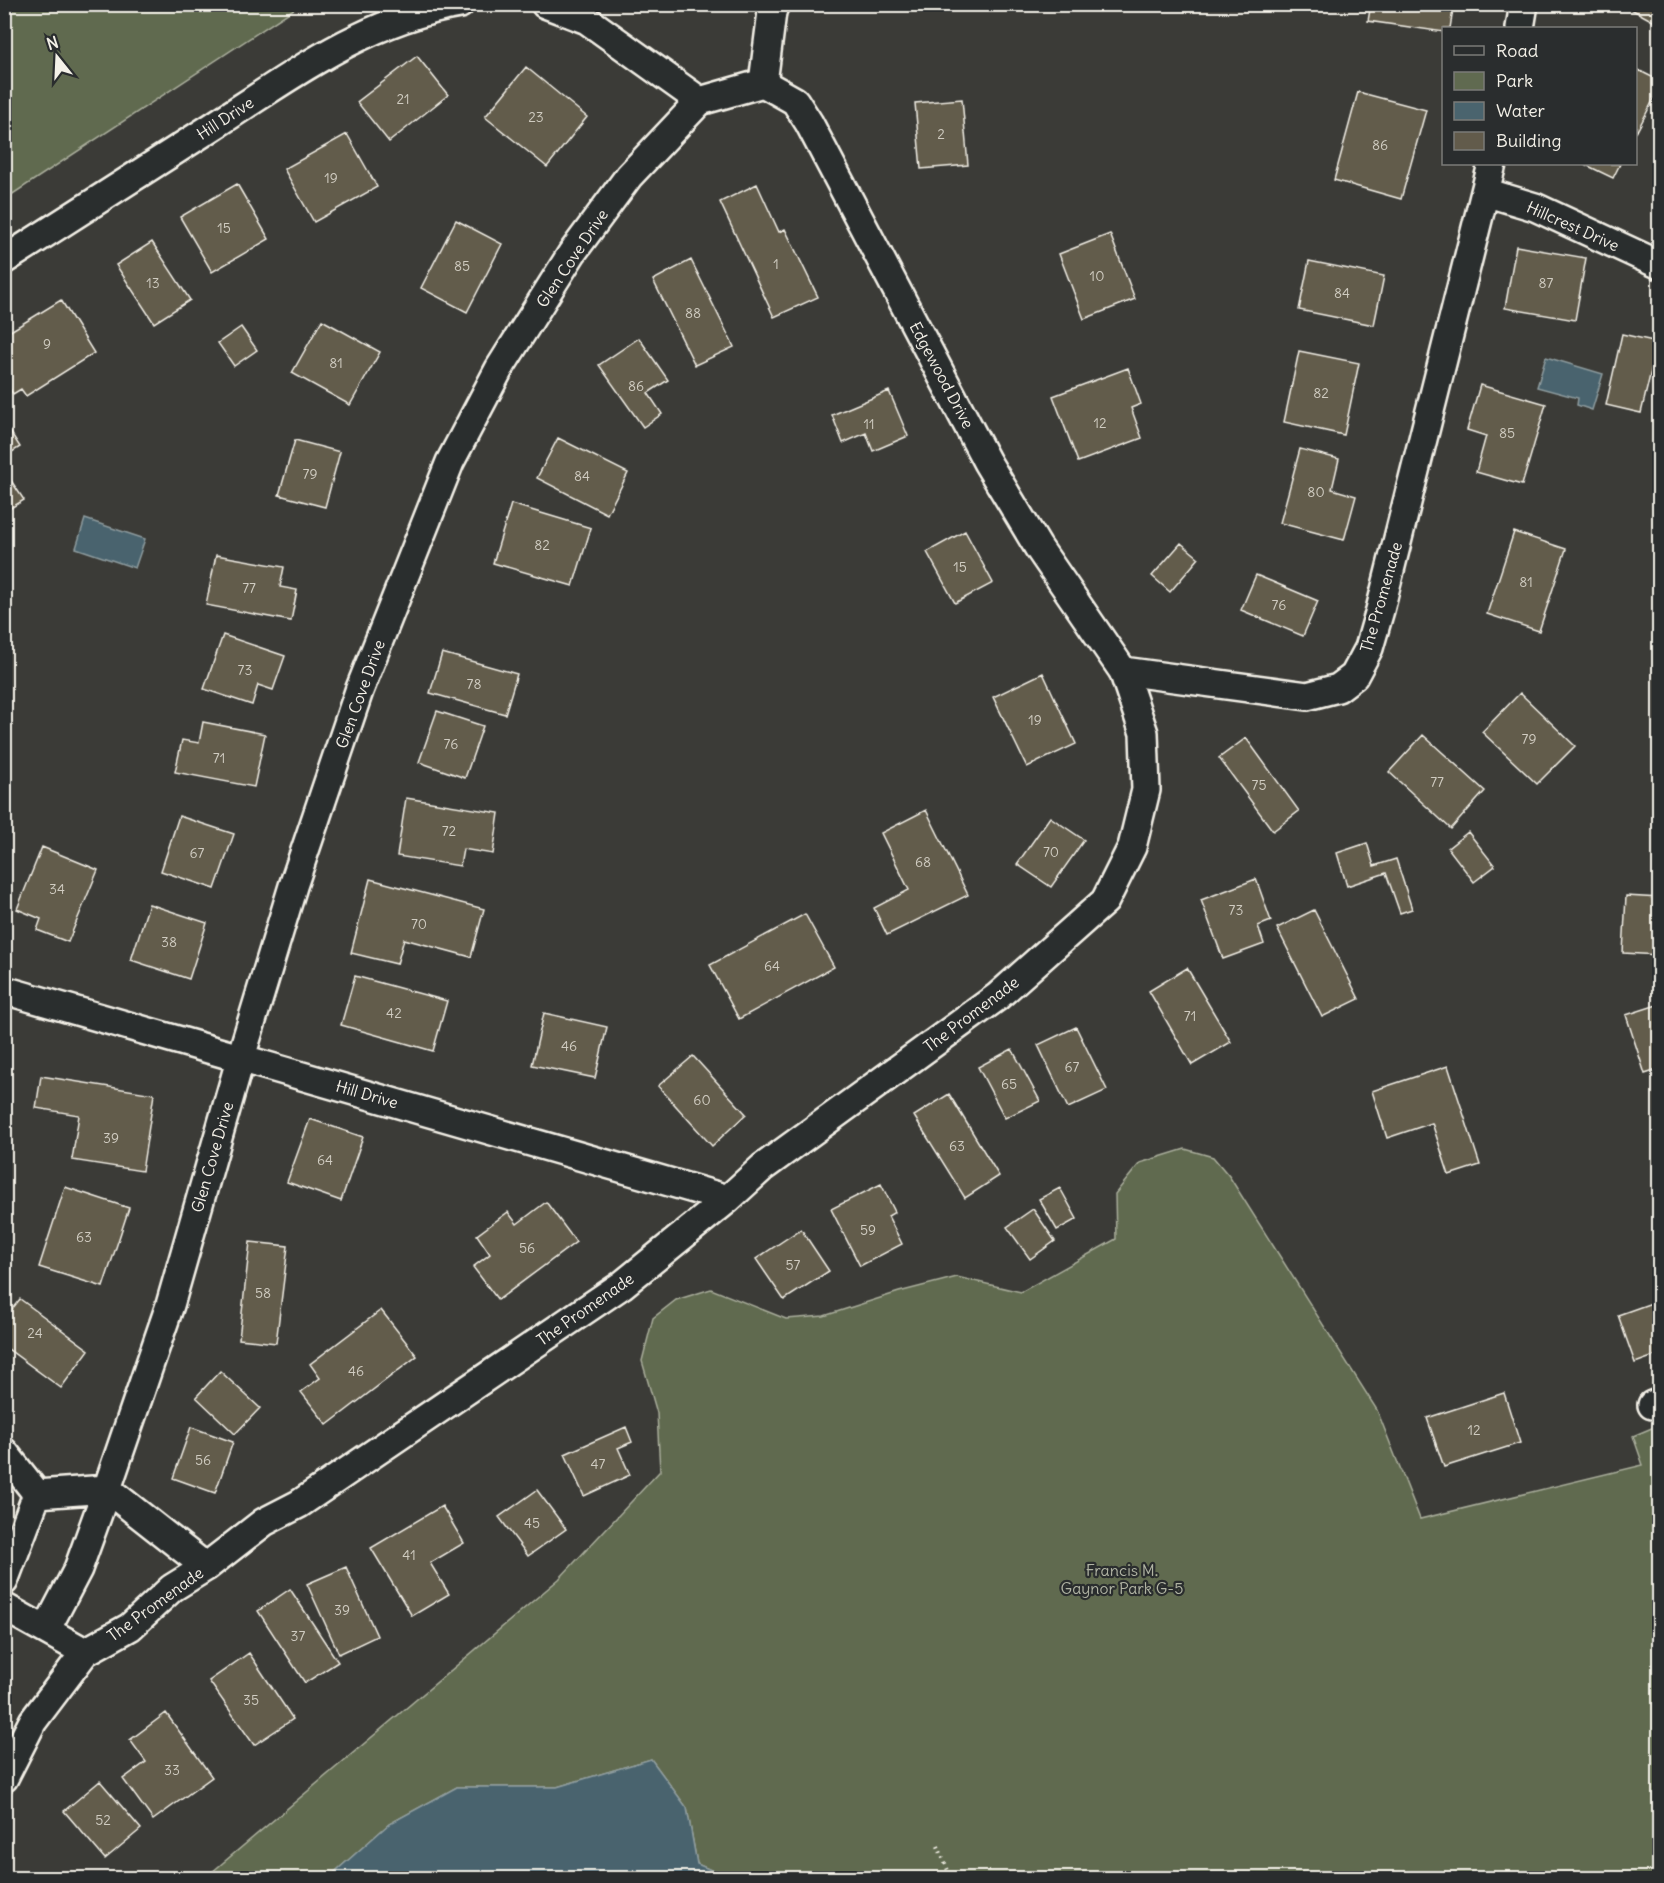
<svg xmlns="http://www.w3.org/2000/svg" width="1664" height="1883" font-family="Delius,sans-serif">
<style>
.green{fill:#606a50;stroke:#aaae9c;stroke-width:1.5}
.water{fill:#4a646e;stroke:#8e9c9f;stroke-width:1.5}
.building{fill:#625b4b;stroke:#f4f1e8;stroke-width:1.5}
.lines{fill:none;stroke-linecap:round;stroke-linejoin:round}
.minor-casing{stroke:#f4f1e8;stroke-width:32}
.path{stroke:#f4f1e8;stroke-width:4;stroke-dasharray:1.5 4.5;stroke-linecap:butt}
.minor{stroke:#2a2d2e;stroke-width:27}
.labels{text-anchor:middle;stroke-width:4.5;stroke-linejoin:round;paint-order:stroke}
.number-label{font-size:14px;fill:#d0ccc1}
.street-label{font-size:16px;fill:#f4f1e8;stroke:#2a2d2e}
.park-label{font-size:16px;fill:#b1b4a4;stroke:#2a2d2e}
</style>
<rect width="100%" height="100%" fill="#3b3b37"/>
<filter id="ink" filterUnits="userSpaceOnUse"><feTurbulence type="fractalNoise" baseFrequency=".0167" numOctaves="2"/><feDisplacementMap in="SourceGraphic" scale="12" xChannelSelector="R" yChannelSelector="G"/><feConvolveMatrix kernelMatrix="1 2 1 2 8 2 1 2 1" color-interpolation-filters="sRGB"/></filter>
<g filter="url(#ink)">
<path class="green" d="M5,4H300V5L5,199Z
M1185,1149L1213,1157L1229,1176L1377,1410L1420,1519L1643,1465L1633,1436L1659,1425V1878H729L697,1864L687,1808L651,1759L557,1787H457L389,1824L328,1878H205L559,1579L660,1471L657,1413L642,1361L653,1318L676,1300L711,1289L786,1319L824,1316L899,1292L957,1277L1021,1292L1116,1239L1115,1194L1140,1163Z"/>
<path class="water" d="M1546,357L1603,374L1592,410L1577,405L1578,398L1537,387Z
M85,519L145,539L135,568L76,548Z
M651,1759L687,1808L697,1864L729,1878H328L389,1824L457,1787H557Z"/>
<path class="building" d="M1371,4H1454L1450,28H1444V32L1368,21Z
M1622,4H1660V25Z
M417,56L448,95L389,142L357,102Z
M526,67L587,117L547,167L485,117Z
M1636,69L1660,81V87L1636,133Z
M1358,92L1426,110L1401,199L1334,180Z
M962,99L968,165L921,169L915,103Z
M347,134L377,187L314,222L284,169Z
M1584,164H1620L1613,178Z
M237,184L269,239L212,272L180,217Z
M757,184L779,232L785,229L818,297L774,317L720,202Z
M456,220L502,244L467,312L421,288Z
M1110,234L1135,299L1084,319L1059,254Z
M152,242L190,300L154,323L116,265Z
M1516,246L1586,258L1575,320L1505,308Z
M691,260L734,347L695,365L653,280Z
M1309,261L1384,276L1374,325L1299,310Z
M61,300L94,353L26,396L21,389L13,394L4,380V335Z
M322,320L380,352L350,405L292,373Z
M241,327L257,350L234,366L218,343Z
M1622,334L1658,342L1641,413L1606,405Z
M639,338L668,380L648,393L662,414L643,427L599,365Z
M1299,351L1359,363L1344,435L1284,422Z
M1128,368L1141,404L1131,408L1142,438L1078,462L1053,396Z
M1480,385L1546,404L1522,485L1476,472L1486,436L1467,430Z
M889,391L908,436L873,451L866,433L843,443L832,415Z
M4,422L20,447L4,457Z
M558,438L628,473L607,514L537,478Z
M295,440L340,452L325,507L279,495Z
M1300,449L1339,459L1332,489L1356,496L1344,540L1280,523Z
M4,470L24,500L4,512Z
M511,504L591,528L573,586L493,563Z
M965,531L993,583L955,603L927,552Z
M1514,532L1566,549L1539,631L1487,614Z
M1181,543L1199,558L1170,592L1152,576Z
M216,555L284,567L280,587L297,590L291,621L206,605Z
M1256,575L1318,601L1303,636L1241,610Z
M223,635L285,656L273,690L258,685L252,705L204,689Z
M442,653L517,674L505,714L430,693Z
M1043,673L1076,744L1027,767L993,697Z
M1520,693L1575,746L1537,784L1482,732Z
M437,711L483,726L465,778L419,762Z
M203,722L265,734L254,787L175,772L182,740L199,743Z
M1423,735L1485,791L1451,829L1389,772Z
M1246,738L1299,811L1273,831L1219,758Z
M406,798L499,813L493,854L463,849L460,866L397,856Z
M926,810L968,895L887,935L874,908L909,890L881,833Z
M179,816L234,834L215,889L161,871Z
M1050,817L1084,840L1051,887L1017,864Z
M1468,832L1495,866L1474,882L1448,848Z
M1367,843L1374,866L1396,859L1412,909L1400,913L1386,873L1347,886L1337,853Z
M42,847L98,870L68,942L37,930L41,919L17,909Z
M370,879L484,909L471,957L404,939L397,964L351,953Z
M1256,879L1271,921L1258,926L1264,944L1223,959L1201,900Z
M1626,896L1660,898V955L1623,953Z
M149,904L207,923L189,979L131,960Z
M1314,910L1359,999L1322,1017L1277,928Z
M805,914L834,967L739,1019L710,965Z
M1187,968L1231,1042L1192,1065L1149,991Z
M355,976L447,1001L433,1051L341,1025Z
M1660,1004V1069L1645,1074L1626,1015Z
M544,1013L607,1027L595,1078L532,1065Z
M1076,1027L1107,1090L1068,1108L1038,1045Z
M1012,1049L1040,1101L1005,1118L978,1067Z
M693,1056L746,1114L712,1146L658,1086Z
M1448,1066L1480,1165L1449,1175L1432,1123L1387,1138L1372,1091Z
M41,1076L154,1094L142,1171L72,1160L79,1115L36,1108Z
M949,1094L999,1176L965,1198L914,1116Z
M310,1119L363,1137L341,1201L287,1182Z
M881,1184L895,1212L888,1216L902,1244L860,1266L831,1209Z
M65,1187L129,1208L103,1287L39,1267Z
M1060,1188L1077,1219L1057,1230L1039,1199Z
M546,1202L576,1242L498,1300L473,1267L490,1254L477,1235L508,1212L517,1224Z
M1033,1209L1055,1241L1030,1259L1007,1227Z
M801,1229L829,1271L784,1300L756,1259Z
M250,1242L288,1246L276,1343L239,1339Z
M20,1299L89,1350L61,1388L4,1346V1319Z
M1660,1300V1354L1635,1363L1618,1315Z
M381,1310L417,1356L327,1425L301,1392L320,1378L310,1364Z
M220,1371L260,1408L235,1434L196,1397Z
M1504,1393L1520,1443L1444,1467L1427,1418Z
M191,1427L233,1442L215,1493L173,1478Z
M626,1427L632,1442L618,1448L630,1475L584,1496L565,1454Z
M537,1490L566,1529L528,1556L499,1517Z
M442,1506L464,1543L430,1563L449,1594L412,1616L371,1548Z
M346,1567L377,1636L339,1654L307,1584Z
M290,1589L338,1662L305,1683L258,1611Z
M249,1653L293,1719L254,1745L209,1681Z
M166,1713L212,1777L153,1820L123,1779L146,1762L130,1740Z
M100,1781L141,1829L105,1859L64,1811Z"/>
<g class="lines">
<defs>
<path id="minor" d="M545,4L587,20L700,101
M1520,28L1524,4
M763,83L772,12L775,4
M1485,192L1535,207L1660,265
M4,260C74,216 143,171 212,127C289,77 367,19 460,4
M1123,671L1307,696L1338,688L1354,676L1369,648L1380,610L1492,164
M4,990L728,1199
M1652,1405L1660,1402
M4,1452L37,1494
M4,1581L37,1494L107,1489L206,1567
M4,1607L85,1652L130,1627L172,1588L206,1567L264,1522L299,1504L622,1285L728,1199L763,1167L997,997L1105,901L1132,847L1146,790L1144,733L1123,671L1038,547L987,462L809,123L795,101L763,83
M46,1630L78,1569L107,1489L170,1305L241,1057L293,886L359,691L450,462L499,369L572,253L629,176L700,101L763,83
M4,1778L33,1721L85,1652"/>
</defs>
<use href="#minor" class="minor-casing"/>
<path class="path" d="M938,1846L951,1878"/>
<use href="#minor" class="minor"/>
</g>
</g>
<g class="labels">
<g class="number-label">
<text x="403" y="104">21</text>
<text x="536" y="122">23</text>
<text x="941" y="139">2</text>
<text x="1380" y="150">86</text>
<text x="331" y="183">19</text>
<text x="224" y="233">15</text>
<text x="776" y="269">1</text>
<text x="462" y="271">85</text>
<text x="1097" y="281">10</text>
<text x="153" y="288">13</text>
<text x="1546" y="288">87</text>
<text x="1342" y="298">84</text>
<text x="693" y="318">88</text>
<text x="47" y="349">9</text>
<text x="336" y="368">81</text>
<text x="636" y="391">86</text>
<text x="1321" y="398">82</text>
<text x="1100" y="428">12</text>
<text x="869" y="429">11</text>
<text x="1507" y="438">85</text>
<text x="310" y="479">79</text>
<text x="582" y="481">84</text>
<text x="1316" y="497">80</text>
<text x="542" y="550">82</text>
<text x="960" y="572">15</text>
<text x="1526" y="587">81</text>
<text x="249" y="593">77</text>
<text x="1279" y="610">76</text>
<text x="245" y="675">73</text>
<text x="474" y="689">78</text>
<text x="1035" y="725">19</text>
<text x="1529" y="744">79</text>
<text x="451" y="749">76</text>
<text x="219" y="763">71</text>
<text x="1437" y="787">77</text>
<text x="1259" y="790">75</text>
<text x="449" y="836">72</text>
<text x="1051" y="857">70</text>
<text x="197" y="858">67</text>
<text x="923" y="867">68</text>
<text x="57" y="894">34</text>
<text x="1236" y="915">73</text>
<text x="419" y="929">70</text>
<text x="169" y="947">38</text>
<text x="772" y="971">64</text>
<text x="394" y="1018">42</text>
<text x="1190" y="1021">71</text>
<text x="569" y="1051">46</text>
<text x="1072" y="1072">67</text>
<text x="1009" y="1089">65</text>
<text x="702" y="1105">60</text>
<text x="111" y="1143">39</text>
<text x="957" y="1151">63</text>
<text x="325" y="1165">64</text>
<text x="868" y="1235">59</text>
<text x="84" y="1242">63</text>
<text x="527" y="1253">56</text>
<text x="793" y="1270">57</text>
<text x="263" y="1298">58</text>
<text x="35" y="1338">24</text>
<text x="356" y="1376">46</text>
<text x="1474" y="1435">12</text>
<text x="203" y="1465">56</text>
<text x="598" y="1469">47</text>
<text x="532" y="1528">45</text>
<text x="409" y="1560">41</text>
<text x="342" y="1615">39</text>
<text x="298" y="1641">37</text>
<text x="251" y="1705">35</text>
<text x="172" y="1775">33</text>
<text x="103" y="1825">52</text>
</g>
<g class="street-label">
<text transform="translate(225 118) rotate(-33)" y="6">Hill Drive</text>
<text transform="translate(1573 226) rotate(24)" y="6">Hillcrest Drive</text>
<text transform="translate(572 258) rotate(-56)" y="6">Glen Cove Drive</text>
<text transform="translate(942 375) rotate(62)" y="6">Edgewood Drive</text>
<text transform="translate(1381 597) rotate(-74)" y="6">The Promenade</text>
<text transform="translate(360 694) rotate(-70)" y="6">Glen Cove Drive</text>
<text transform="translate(971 1014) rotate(-37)" y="6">The Promenade</text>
<text transform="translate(367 1094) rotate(16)" y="6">Hill Drive</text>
<text transform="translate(212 1157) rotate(-74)" y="6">Glen Cove Drive</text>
<text transform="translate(585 1309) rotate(-35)" y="6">The Promenade</text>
<text transform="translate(155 1604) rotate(-36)" y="6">The Promenade</text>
</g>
<g class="park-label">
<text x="1122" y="1576">Francis M.<tspan x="1122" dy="18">Gaynor Park G-5</tspan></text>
</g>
</g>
<rect width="1664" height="1883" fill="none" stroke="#2a2d2e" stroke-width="24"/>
<rect x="12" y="12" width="1640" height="1859" fill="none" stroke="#f4f1e8" stroke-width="2" filter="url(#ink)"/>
<rect x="1442" y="27" width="195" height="138" fill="#2a2d2e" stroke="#7b7b78" stroke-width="1.5"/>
<rect x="1454" y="46" width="30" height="9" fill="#2a2d2e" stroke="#7b7b78" stroke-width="1.5"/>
<text x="1496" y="57" font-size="18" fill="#f4f1e8">Road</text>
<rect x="1454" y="72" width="30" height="18" fill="#606a50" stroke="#7b7b78" stroke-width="1.5"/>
<text x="1496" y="87" font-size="18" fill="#f4f1e8">Park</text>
<rect x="1454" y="102" width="30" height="18" fill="#4a646e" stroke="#7b7b78" stroke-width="1.5"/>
<text x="1496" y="117" font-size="18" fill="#f4f1e8">Water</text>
<rect x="1454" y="132" width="30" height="18" fill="#625b4b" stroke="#7b7b78" stroke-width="1.5"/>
<text x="1496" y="147" font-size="18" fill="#f4f1e8">Building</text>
<g transform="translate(57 57) rotate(342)" stroke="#2a2d2e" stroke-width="4.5" paint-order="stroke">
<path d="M0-4.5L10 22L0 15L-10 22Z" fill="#f4f1e8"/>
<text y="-9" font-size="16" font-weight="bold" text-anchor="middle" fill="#f4f1e8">N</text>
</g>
</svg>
